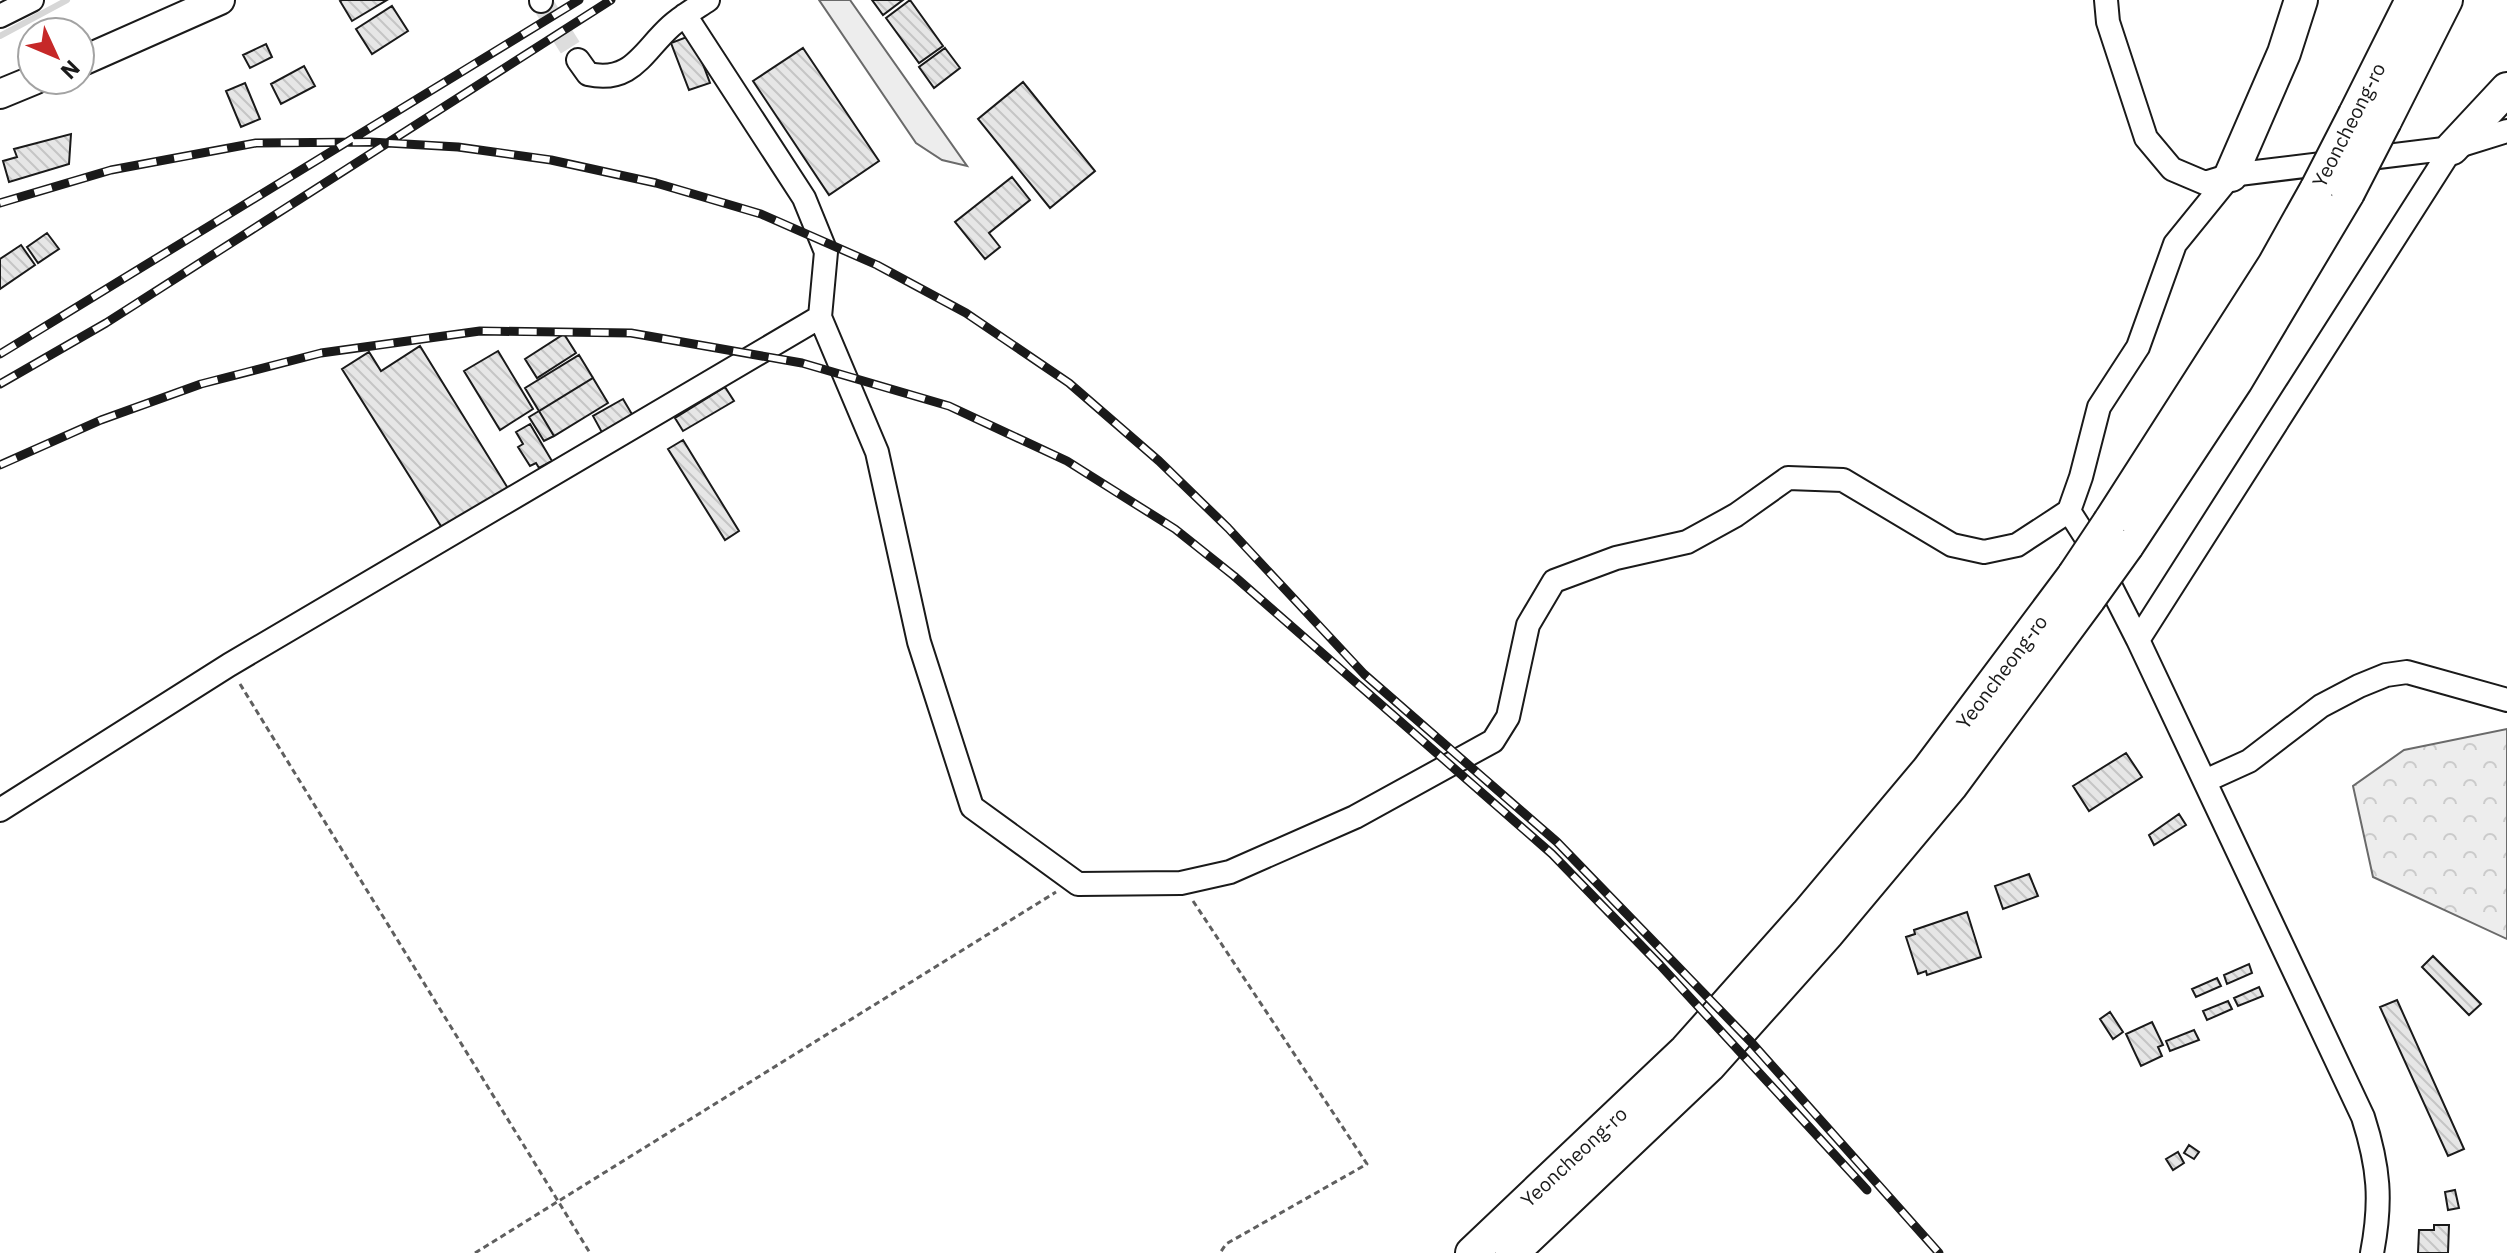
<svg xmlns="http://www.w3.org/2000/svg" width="2507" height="1253" font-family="'IBM Plex Sans',sans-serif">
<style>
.built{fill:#ededed;stroke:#6a6a6a;stroke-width:2}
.forest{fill:url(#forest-crowns);stroke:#6a6a6a;stroke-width:2}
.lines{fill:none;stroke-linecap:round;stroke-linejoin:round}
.stream{stroke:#d7d7d7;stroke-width:6}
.building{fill:url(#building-back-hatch);stroke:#1a1a1a;stroke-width:2}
.minor-tunnel{stroke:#ddd;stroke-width:22;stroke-dasharray:22 11;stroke-linecap:butt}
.minor-casing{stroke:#1a1a1a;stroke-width:26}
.major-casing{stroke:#1a1a1a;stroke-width:32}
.highway-casing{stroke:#1a1a1a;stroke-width:36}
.path{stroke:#5f5f5f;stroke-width:3;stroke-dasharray:6 4;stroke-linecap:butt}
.minor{stroke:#fff;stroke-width:22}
.major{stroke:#fff;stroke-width:28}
.highway{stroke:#fff;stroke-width:32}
.rail-casing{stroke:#1a1a1a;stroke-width:9}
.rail{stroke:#fff;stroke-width:6;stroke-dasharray:18;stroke-linecap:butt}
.highway-bridge-casing{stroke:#1a1a1a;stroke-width:36;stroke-linecap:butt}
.highway-bridge{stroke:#fff;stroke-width:32}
.labels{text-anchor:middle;stroke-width:6;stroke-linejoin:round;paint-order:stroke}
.street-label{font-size:20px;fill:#1a1a1a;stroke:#fff}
</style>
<defs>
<pattern id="forest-crowns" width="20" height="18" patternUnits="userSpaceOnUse" patternTransform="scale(2)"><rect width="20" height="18" fill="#ededed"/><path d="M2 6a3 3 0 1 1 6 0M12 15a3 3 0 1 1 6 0" fill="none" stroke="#cbcbcb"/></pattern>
<pattern id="building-back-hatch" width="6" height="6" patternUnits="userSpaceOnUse" patternTransform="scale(2)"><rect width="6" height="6" fill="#e6e6e6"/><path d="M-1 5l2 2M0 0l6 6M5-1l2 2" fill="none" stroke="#c5c5c5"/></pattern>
</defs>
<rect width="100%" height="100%" fill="#fff"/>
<path class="built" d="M819,0H850L967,166L942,160L916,143Z"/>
<path class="forest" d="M2507,729V939L2373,877L2353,786L2404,750Z"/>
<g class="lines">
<path class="stream" d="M0,36L67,0"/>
</g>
<path class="building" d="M342,0H387L352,21L340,1Z
M872,0H903L883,15Z
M910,0L943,46L919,63L886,18Z
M392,6L408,31L372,54L356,29Z
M692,35L710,83L689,90L671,43Z
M266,44L272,57L250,68L243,55Z
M803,48L879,161L829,195L753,81Z
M945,48L960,68L934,88L919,67Z
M304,66L315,86L281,104L271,84Z
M1023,82L1095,171L1050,208L978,119Z
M245,83L260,119L241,127L226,91Z
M71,134L69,164L9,182L3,161L17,157L14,149Z
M1012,177L1030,200L989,233L1000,247L985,259L955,222Z
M47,233L59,249L38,263L27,247Z
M21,245L35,265L0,289V259Z
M564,334L576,353L537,378L525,359Z
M420,346L509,490L444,531L342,369L369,352L381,371Z
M498,351L533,409L500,430L464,371Z
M579,355L593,378L539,411L525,388Z
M593,378L608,403L554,436L539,411Z
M725,387L734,401L683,431L675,418Z
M623,399L636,421L605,438L593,416Z
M539,411L554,436L544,441L529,417Z
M530,424L552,461L539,468L536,463L530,466L518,447L523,444L516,432Z
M683,440L739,531L725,540L668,449Z
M2126,753L2142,777L2089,811L2073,786Z
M2179,814L2186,825L2154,845L2149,835Z
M2029,874L2038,896L2003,909L1995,886Z
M1967,912L1981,957L1927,975L1926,971L1918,974L1906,937L1915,934L1914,930Z
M2433,956L2481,1004L2469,1015L2422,967Z
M2249,964L2252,973L2227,984L2224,975Z
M2217,978L2221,986L2196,997L2192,989Z
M2259,987L2263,996L2238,1006L2234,998Z
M2397,1000L2464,1149L2448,1156L2380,1007Z
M2228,1001L2232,1009L2207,1020L2203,1011Z
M2110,1012L2123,1032L2113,1039L2100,1019Z
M2152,1022L2163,1045L2158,1047L2162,1056L2141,1066L2126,1034Z
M2194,1030L2199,1040L2170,1051L2166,1041Z
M2189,1145L2199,1152L2194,1159L2184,1153Z
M2178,1152L2184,1163L2173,1170L2166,1159Z
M2455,1190L2459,1208L2448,1210L2445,1192Z
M2434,1225H2449L2448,1253H2418L2419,1230H2434Z"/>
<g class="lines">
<path class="minor-tunnel" d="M541,1L578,60"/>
<defs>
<path id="minor" d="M541,0V1
M2106,0L2108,22L2146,138L2172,169L2205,183L2231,175L2175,244L2138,347L2099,407L2081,477L2069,511L2085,536L2138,640L2363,1117C2379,1167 2382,1201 2372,1253
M685,15L804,198L826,252L820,317
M0,16L32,0
M578,60L588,74C632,84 643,51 671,26C682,16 696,8 708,0
M2231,175L2452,148L2507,131
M2138,640L2452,148
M2205,781L2249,761L2321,706L2359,686L2386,675L2407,672L2507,700
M0,810L229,665L820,317L877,452L919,642L972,807L1078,884L1181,883L1230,872L1355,817L1493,741L1508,717L1528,625L1554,581L1616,558L1687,542L1736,515L1788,478L1843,480L1952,545L1984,552L2017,545L2069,511"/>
<path id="major" d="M80,62L220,0
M0,94L34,80"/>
<path id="highway" d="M2355,114L2412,0
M2385,121L2446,0
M2452,148L2507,89
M2231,175L2284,53L2301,0
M2110,521L2274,265L2317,188
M2127,546L2236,381L2348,193
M1472,1253L1686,1050L1807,914L1928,770L2074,575
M1512,1253L1709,1066L1828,933L1951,786L2089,599"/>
</defs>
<use href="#minor" class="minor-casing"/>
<use href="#major" class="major-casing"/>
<use href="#highway" class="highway-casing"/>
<path class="path" d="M240,684L590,1253
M1193,901L1367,1164L1226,1244L1220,1253
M475,1253L1056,892"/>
<use href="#minor" class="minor"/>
<use href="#major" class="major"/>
<use href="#highway" class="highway"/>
<defs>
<path id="rail" d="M0,203L111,170L256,143L370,142L458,147L551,160L656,183L761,214L877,265L966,313L1069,383L1159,461L1228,528L1364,674L1557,842L1751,1042L1939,1253
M0,354L579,0
M0,384L106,323L611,0
M0,465L101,420L201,384L321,353L480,331L631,333L802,363L949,406L1067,461L1175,529L1234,576L1552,854L1660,965L1867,1190"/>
</defs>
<use href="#rail" class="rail-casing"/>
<use href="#rail" class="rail"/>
<defs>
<path id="highway-bridge" d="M2317,188L2355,114
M2348,193L2385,121
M2074,575L2110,521
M2089,599L2127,546"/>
</defs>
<use href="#highway-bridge" class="highway-bridge-casing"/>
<use href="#highway-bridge" class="highway-bridge"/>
</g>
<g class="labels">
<g class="street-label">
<text transform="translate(2349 125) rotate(-63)" y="7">Yeoncheong-ro</text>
<text transform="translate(2002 672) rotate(-53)" y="7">Yeoncheong-ro</text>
<text transform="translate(1574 1157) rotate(-43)" y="7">Yeoncheong-ro</text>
</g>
</g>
<g transform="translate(56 56) rotate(134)"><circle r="38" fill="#ffffff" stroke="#a3a3a3" stroke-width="2"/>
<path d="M0-6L14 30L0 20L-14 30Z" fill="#c62828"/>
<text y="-12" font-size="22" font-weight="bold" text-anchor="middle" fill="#1a1a1a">N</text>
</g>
</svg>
